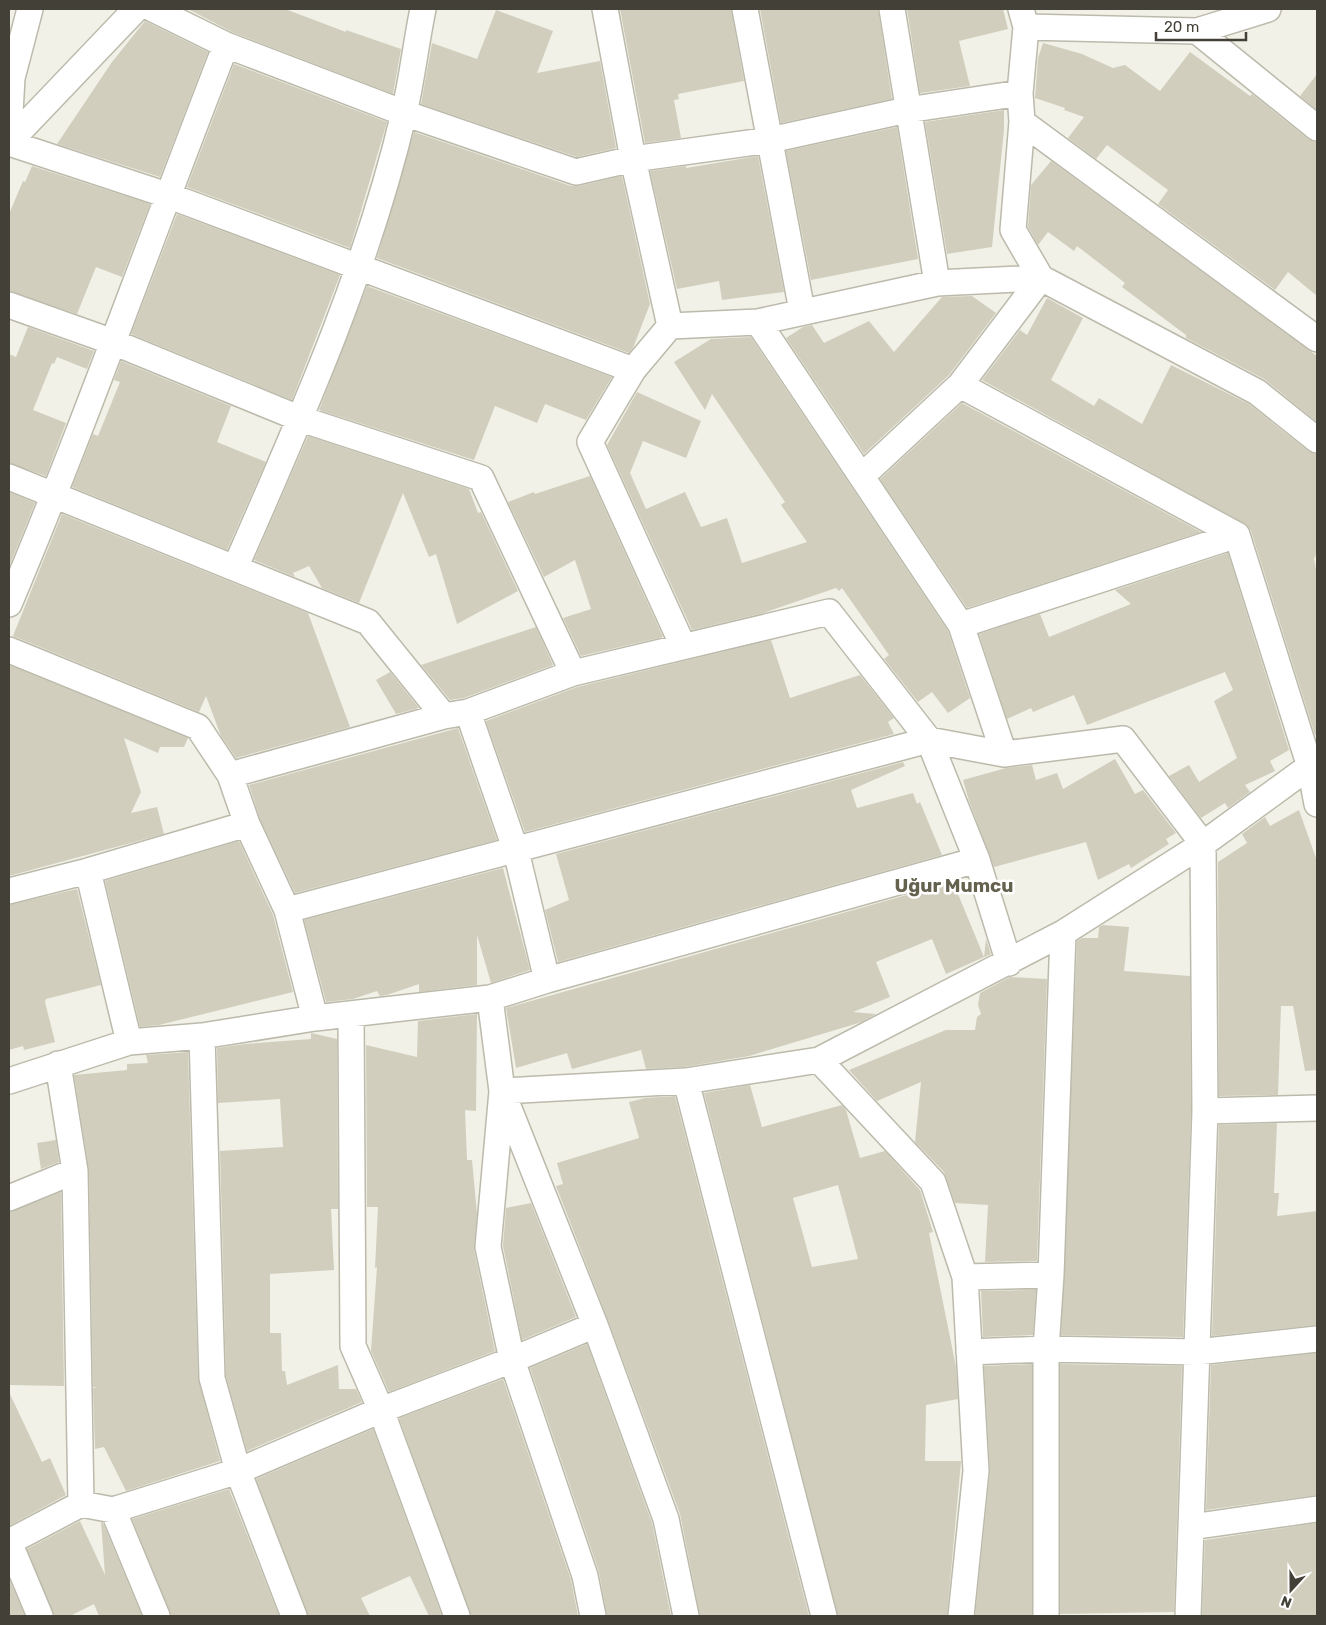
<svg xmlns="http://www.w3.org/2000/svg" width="1326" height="1625" font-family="Rubik,sans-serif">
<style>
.building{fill:#d1cebe;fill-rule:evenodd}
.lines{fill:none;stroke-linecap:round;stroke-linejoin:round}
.minor-casing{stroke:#bcbaab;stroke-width:28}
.minor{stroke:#fff;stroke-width:25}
.labels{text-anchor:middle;stroke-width:5;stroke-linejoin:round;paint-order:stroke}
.district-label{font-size:19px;font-weight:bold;fill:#65614f;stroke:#fff}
</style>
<rect width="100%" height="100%" fill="#f1f1e7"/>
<path class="building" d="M188,9H285L346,32V30L401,49L393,94L232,32Z
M620,9H731L744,81L678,94L679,99L674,100L681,138L645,143Z
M760,9H878L892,99L781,123Z
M907,9H1003L1008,29L959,41L970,86L920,93Z
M496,10L553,31L537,73L600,61L616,148L577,157L421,104L432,43L477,59Z
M145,21L208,52L160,177L57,144L112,62Z
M1043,43L1082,54L1113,68L1125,65L1160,91L1190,52L1250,96L1252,94L1308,139L1317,142V296L1288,272L1275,290L1158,204L1168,190L1107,145L1096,159L1068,138L1084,117L1064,110L1065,108L1035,98L1038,58Z
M234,64L387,122L350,248L187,187Z
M1317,74V110L1300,96Z
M1004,110V130L992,247L947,254L925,122Z
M897,127L918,259L811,280L786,151Z
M414,132L571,186H579L622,176L650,304L633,348L629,353L377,258Z
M758,156L784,292L722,300L719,281L677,289L650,171L686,166V168Z
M1051,161L1317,356V422L1264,379L1186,338V335L1122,287L1125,283L1077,246L1074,251L1048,232L1038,245L1028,227L1031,185Z
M32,166L150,204L122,277L96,267L77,314L9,291V214L23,181L25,182Z
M177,214L340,275L292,400L131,334Z
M367,286L612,377L586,420L545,404L537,423L495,406L474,460L319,410Z
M972,296L996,313L949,375L864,454L786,338L803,327L812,325L824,343L869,321L894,352L942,297Z
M1047,298L1083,318L1051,380L1094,406L1099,398L1142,424L1171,365L1249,404L1308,451L1317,454V552L1314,559L1317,574V734L1315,735L1251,531L1247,525L982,380L1020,330L1027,335Z
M28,327L94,351L87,369L57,357L54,364L52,363L33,410L66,423L46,476L9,463V354L16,357Z
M751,337L948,631L970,698L948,713L932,692L918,702L884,659L889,655L842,588L839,591L836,588L763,613L692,630L607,445L637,392L701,421L686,458L643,441L630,473L646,509L685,492L701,527L727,518L742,563L807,542L781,505L785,502L712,394L705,410L674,362L711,339Z
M121,361L231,406L217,442L266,462L227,550L72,487L93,434L98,436L120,382L114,380Z
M962,403L1201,532L967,608L880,479Z
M308,436L469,489L478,513L481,512L518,591L457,624L436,554L429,557L403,493L359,603L322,588L309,566L293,573L295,577L254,560Z
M590,476L663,637L581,656L563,618L591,609L575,560L544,577L508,502L534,492L535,494Z
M9,492L35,503L9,567Z
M62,514L308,613L350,727L236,758L221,736L206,696L199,712L13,636Z
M1228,553L1289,750L1270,761L1275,771L1245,785L1250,792L1228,808L1225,803L1201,818L1169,776L1189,765L1199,782L1237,758L1214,701L1233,690L1225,672L1087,725L1074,695L1033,712L1031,708L1007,719L979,634L1040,614L1049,637L1131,604L1115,590Z
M536,627L553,665L464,698L450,700L421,665Z
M771,640L790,698L860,675L894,718L888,722L894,734L525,832L486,721L577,687Z
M9,665L188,738L184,747H160L158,753L124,738L141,792L131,813L157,807L164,834L9,876Z
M390,672L419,708L396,714L376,680Z
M458,728L497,840L295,893L260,819L249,785Z
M1115,759L1135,794L1143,790L1176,833L1166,839L1169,844L1131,868L1129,864L1098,880L1086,842L994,867L969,801L963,780L1006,768L1032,765L1036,780L1057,773L1063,789Z
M903,762L905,766L851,790L857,808L913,793L917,804L920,802L942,855L558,962L545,910L569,900L556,854Z
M1299,810L1317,861V1070L1305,1071L1293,1006H1281L1278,1095L1219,1096L1218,862L1247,843L1242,834L1265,817L1270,826Z
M239,841L273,915L293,992L159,1025L140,1027L105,881Z
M503,868L530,970L491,983L477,935V985L419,992V984L387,995L380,996L377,991L353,999L326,1002L304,920Z
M953,882L984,957L986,939L991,954L946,974L932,939L876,962L890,997L853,1012L876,1014L862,1022L749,1056L684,1067L646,1069L641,1050L572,1069L567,1053L516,1068L506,1008Z
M77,889L101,985L46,999L45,1002L55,1042L24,1050L23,1046L9,1050V905Z
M1103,925L1129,927L1124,971L1190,976L1191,1111L1183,1337L1061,1335L1077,941L1082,938H1098L1099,927Z
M1010,977L1047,979L1037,1261L985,1262L988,1205L955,1203L944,1172L915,1142L921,1082L877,1101L849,1070L946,1030H975L977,1017L981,1014L978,1005L980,993Z
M477,1014L476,1111L465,1110L467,1160H472L477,1214L474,1250L495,1351L389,1392L371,1351L377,1267L375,1268L378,1207H367L366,1045L417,1057L418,1021Z
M311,1033L337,1039L338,1209H331L334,1270L270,1274V1333H281L282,1371H285L287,1385L338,1365L339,1389H356L362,1402L247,1451L226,1376L220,1151L283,1147L280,1099L218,1103L217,1048L245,1044L311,1039Z
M188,1052L198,1378L220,1461L126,1491L104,1447L95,1449L93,1388L97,1387H93L89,1171L74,1075L127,1070V1064L148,1063L146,1055Z
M750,1085L762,1127L842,1105L846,1110L860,1158L885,1151L920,1190L933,1232L929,1233L956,1367L958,1399L926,1405L925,1461H961L947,1616H838L704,1093ZM838,1185L858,1259L812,1267L793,1198Z
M675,1096L809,1616H700L680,1514L608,1320L556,1186L563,1184L557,1163L639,1138L629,1102L645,1098Z
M1277,1123L1274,1193H1279L1277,1216L1317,1211V1325L1212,1336L1219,1125Z
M56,1140L59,1162L41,1169L37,1143Z
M61,1192L64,1386L9,1385V1212Z
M531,1203L576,1317L522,1340L503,1246L506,1208Z
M1036,1290L1033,1335L983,1337L981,1291Z
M587,1344L652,1523L671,1616H607L599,1572L530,1368Z
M1317,1353V1495L1206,1510L1211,1365Z
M1032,1364V1616H975L990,1472L984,1366Z
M1060,1364L1182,1366L1174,1612L1060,1614Z
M503,1379L571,1580L578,1616H471L399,1418Z
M9,1392L42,1462L50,1458L66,1495L9,1526Z
M373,1429L442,1616H429L410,1576L361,1598L370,1616H308L256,1479Z
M229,1489L279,1616H171L132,1519Z
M80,1521L105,1575L101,1522L103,1523L142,1616H99L94,1604L70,1616H54L27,1549Z
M1317,1523V1616H1202L1205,1540Z
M9,1579L25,1616H9Z"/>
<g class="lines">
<defs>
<path id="minor" d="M153,9L226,45L404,113L576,172L633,159L770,140L907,110L1020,93
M605,9L633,159L670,326
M745,9L802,311
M892,9L937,283
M1026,27L1197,31L1268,9
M1197,31L1317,128
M1022,122L1317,339
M9,130L12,78L30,9
M9,142L136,9
M9,143L167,195L633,370
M9,305L113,342L301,419L481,478L573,673
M758,322L961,625L1004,754
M960,385L1237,535L1310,767L1317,804
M862,476L960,385L1041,278L1013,230L1022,122L1020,93L1026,27L1021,9
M9,477L368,622L444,716
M235,568C300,420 367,271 404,113C412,79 416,43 423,9
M9,604C87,420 153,231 226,45
M961,625L1237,535
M683,646L590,442L633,370L670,326L758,322L937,283L1041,278L1257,392L1317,440
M9,650L198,727L230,775L247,824L287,910L315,1018
M468,712L516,851L547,980
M230,775L444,716L468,712L573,673L829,612L929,740L977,860L1009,963
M88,871L129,1042
M9,891L88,871L247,824
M287,910L929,740L1004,754L1123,739L1203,844L1205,1111L1188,1616
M490,998L502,1091L595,1325L666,1519L686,1616
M351,1015L353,1346L381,1410L457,1616
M202,1036L212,1378L238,1471L294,1616
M819,1060L933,1182L965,1277L976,1471L961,1616
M58,1064L75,1171L81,1504
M9,1081L129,1042L202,1036L315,1018L490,998L547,980L977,860
M686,1081L824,1616
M1205,1111L1317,1108
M9,1198L75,1171
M965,1277L1051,1275
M969,1352L1046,1349L1197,1352L1317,1339
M113,1510L157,1616
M1191,1527L1317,1509
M9,1542L81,1504L113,1510L238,1471L381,1410L512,1360L595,1325
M9,1542L40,1616
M593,1616L585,1576L512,1360L488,1247L502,1091L686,1081L819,1060L1063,933L1203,844L1317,761
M1046,1616V1349L1051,1275L1063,933"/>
</defs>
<use href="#minor" class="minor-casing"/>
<use href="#minor" class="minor"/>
</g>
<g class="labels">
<g class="district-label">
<text x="954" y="892">Uğur Mumcu</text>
</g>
</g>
<rect width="1326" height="1625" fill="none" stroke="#434137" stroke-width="20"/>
<g transform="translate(1291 1590) rotate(201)" stroke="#ffffff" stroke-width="4" paint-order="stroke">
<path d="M0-4L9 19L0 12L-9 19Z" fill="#434137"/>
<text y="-8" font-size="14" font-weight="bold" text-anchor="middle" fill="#434137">N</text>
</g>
<path d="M1156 32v8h90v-8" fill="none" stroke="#434137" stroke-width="2.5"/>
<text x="1164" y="32" font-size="15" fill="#434137" stroke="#ffffff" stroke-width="4" paint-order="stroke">20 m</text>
</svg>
